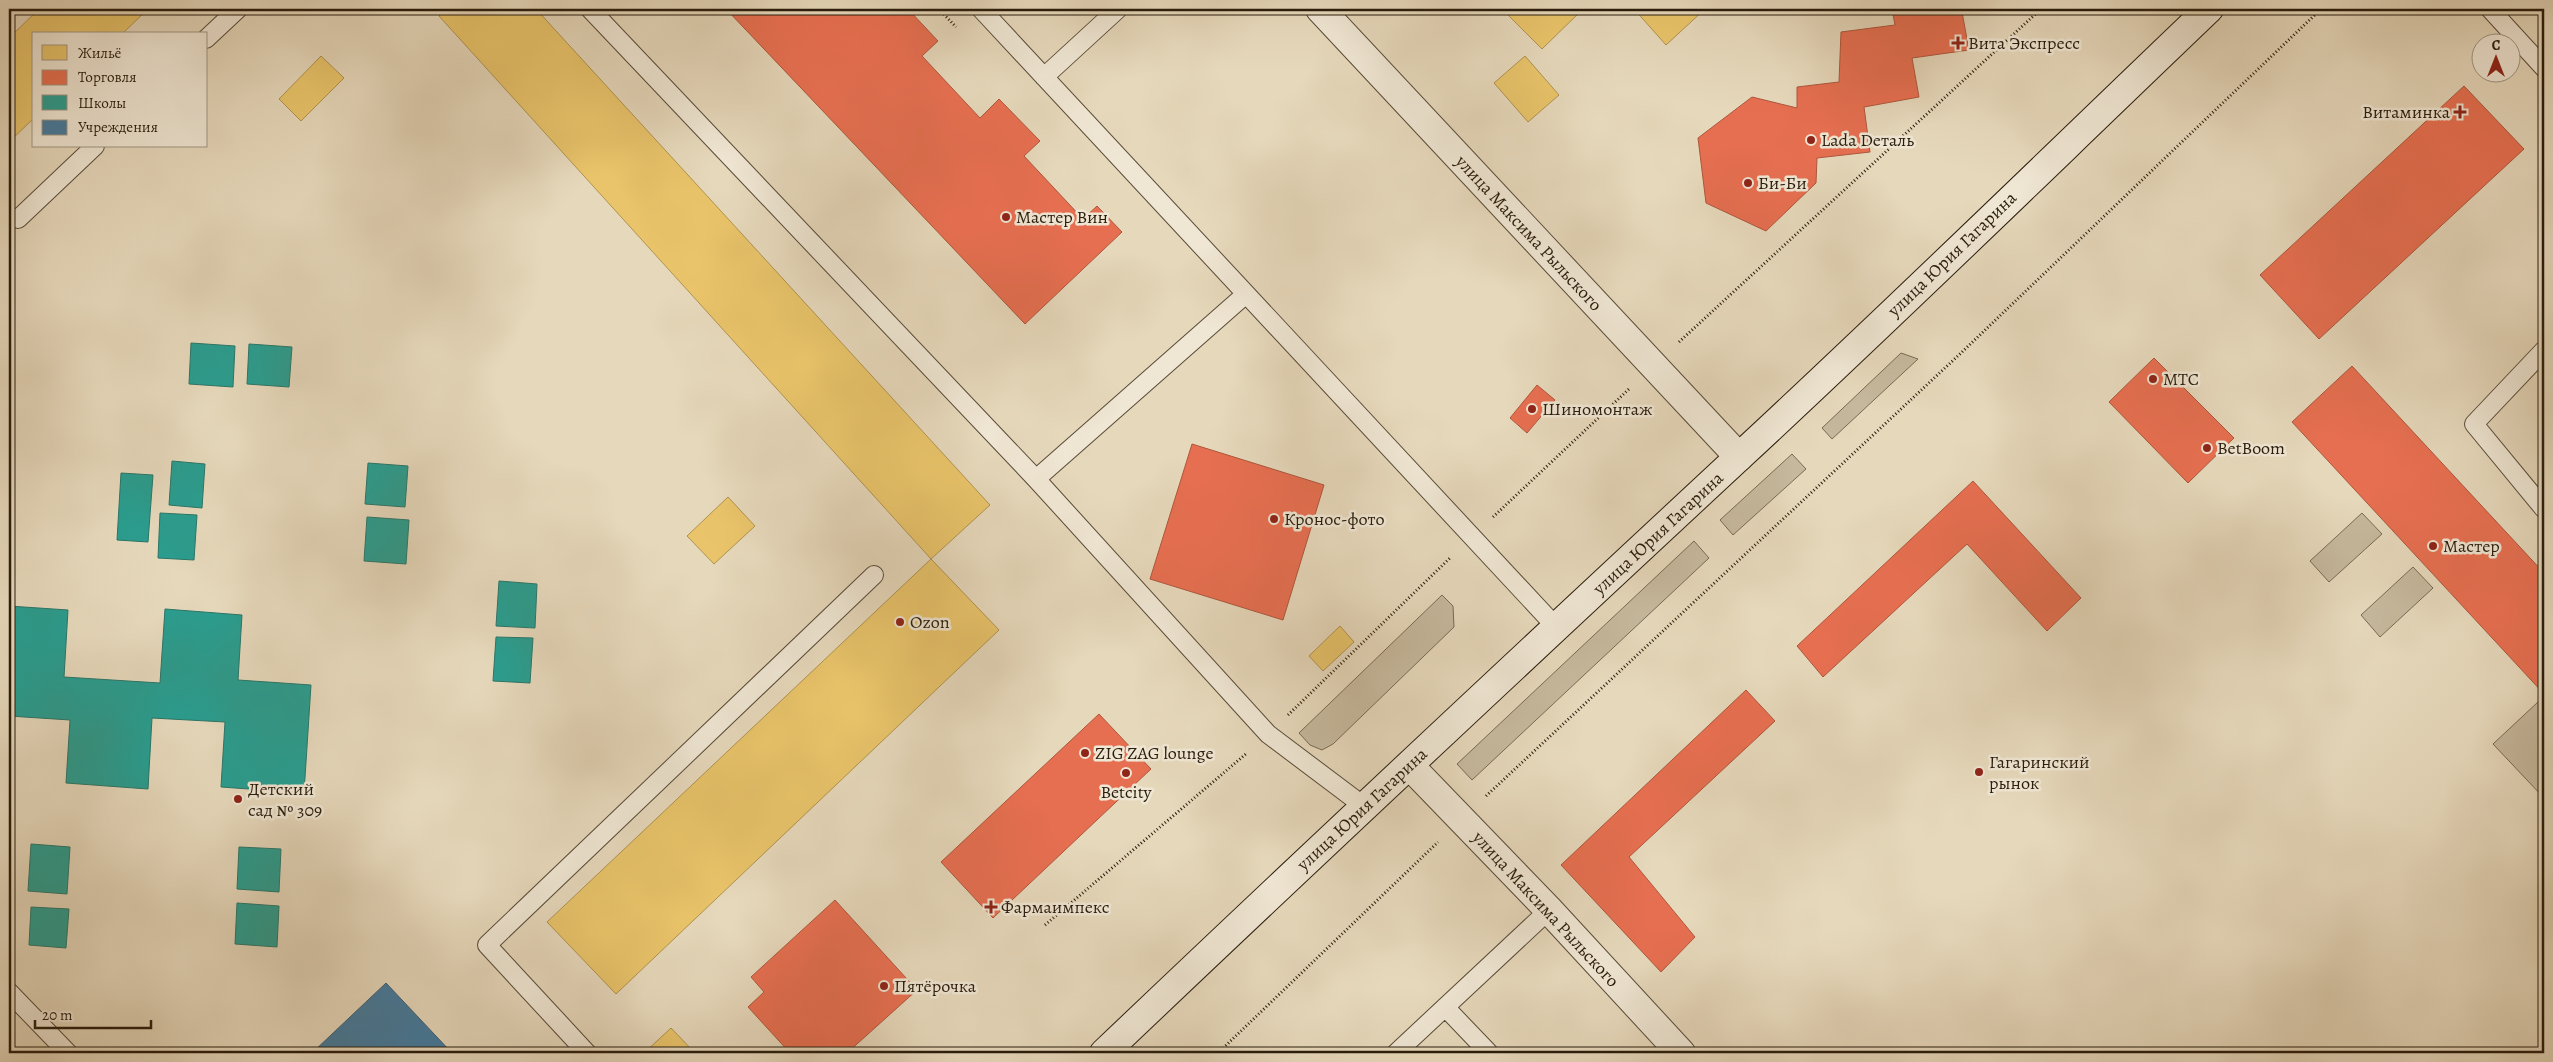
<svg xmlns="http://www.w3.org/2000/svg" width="2553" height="1062" font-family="Alegreya,serif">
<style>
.green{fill:#c6b89d;stroke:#786a54}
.homes{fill:#e9c46a;stroke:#af924e}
.shops{fill:#e76f51;stroke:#ae563c}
.schools{fill:#2a9d8f;stroke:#2a7668}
.public{fill:#457b9d;stroke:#3d5e72}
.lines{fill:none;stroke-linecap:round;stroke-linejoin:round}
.lane-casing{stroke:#584b38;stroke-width:20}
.street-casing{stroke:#584b38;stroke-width:30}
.secondary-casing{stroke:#291c0c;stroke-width:30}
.path{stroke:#291c0c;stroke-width:3;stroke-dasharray:1 2.5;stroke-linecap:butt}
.lane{stroke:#efe6d3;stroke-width:18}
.street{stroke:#efe6d3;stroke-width:28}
.secondary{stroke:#efe6d3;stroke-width:28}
.poi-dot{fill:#8f2418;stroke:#efe6d3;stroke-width:2}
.labels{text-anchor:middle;stroke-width:5;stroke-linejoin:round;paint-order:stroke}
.poi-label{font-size:18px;fill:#291c0c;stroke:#efe6d3;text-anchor:start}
.street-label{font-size:18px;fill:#291c0c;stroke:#efe6d3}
</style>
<rect width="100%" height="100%" fill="#e6d8bb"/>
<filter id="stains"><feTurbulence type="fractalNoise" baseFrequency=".004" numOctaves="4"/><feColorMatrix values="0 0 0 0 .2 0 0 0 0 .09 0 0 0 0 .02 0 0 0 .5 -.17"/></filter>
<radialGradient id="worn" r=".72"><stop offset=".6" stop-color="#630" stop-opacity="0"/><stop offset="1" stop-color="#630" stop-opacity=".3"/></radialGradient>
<path class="green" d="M1901,353L1918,359L1832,439L1822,428Z
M1792,454L1806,469L1733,535L1720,520Z
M2362,513L2382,534L2329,582L2310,561Z
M1694,541L1709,558L1472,780L1457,764Z
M2413,567L2433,588L2380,637L2361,615Z
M1442,595L1453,606L1454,627L1333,744L1322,750L1310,745L1299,733Z
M2538,702L2544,708V798L2493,744Z"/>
<path class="homes" d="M39,9H148L122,34H34V118L9,142V38Z
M447,9H536L990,505L931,559L439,16Z
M1502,9H1583L1542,49Z
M1634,9H1705L1666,45Z
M321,56L344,78L301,121L279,99Z
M1525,56L1559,95L1528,122L1494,83Z
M728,497L755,526L714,564L687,536Z
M931,559L999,630L616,994L547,922Z
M1340,626L1354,642L1323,671L1309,656Z
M671,1028L695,1053H644Z"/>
<path class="shops" d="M726,9H908L938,41L922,56L980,118L999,99L1040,141L1024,156L1083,219L1097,206L1122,232L1025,324Z
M1892,9H1988L1962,12L1969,50L1912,58L1919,97L1864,107L1870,152L1817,158L1816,183L1766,231L1706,203L1698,138L1752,97L1797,108V87L1839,82L1841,32L1895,25Z
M2464,86L2524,149L2319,339L2260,275Z
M2154,358L2234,438L2188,483L2109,402Z
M2352,366L2544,573V694L2292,422Z
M1537,385L1555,400L1527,433L1510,418Z
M1192,444L1324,485L1283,620L1150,579Z
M1973,481L2081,598L2047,631L1967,544L1823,677L1797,646Z
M1746,690L1775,721L1629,857L1695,937L1661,972L1561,865Z
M1099,714L1151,769L993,918L941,862Z
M835,900L917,990L847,1053H790L748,1007L764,992L751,977Z"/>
<path class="schools" d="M191,343L235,346L233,387L189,384Z
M249,344L292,347L289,387L247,384Z
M172,461L205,464L202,508L169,505Z
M368,463L408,466L405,507L365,504Z
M121,473L153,475L148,542L117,540Z
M160,513L197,515L194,560L158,558Z
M367,517L409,520L406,564L364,561Z
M499,581L537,584L535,628L496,626Z
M9,606L68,610L64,677L160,683L165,609L242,615L238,680L311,685L304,793L221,787L225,722L152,718L148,789L66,783L70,720L9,716Z
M496,637L533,638L530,683L493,681Z
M31,844L70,847L67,894L28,891Z
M239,847L281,849L279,892L237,889Z
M237,903L279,906L277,947L235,944Z
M31,907L69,909L66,948L29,945Z"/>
<path class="public" d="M386,983L452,1053H312Z"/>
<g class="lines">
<defs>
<path id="lane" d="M590,9L1036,479L1268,734L1365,807
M981,9L1557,628
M2490,9L2544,68
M206,39L238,9
M1044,77L1118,9
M18,219L95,146
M2544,350L2474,424L2544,509
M1036,479L1246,294
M9,992L68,1053
M1445,1007L1489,1053
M587,1053L487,945L874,575
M1396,1053L1549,910"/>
<path id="street" d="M1320,9L1739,457
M1410,766L1549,910L1681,1053"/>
<path id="secondary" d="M1104,1053C1314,853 1526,655 1739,457C1898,310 2053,158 2209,9"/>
</defs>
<use href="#lane" class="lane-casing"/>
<use href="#street" class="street-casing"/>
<use href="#secondary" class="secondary-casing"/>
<path class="path" d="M939,9L956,27
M1679,342L2041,9
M1493,517L1629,389
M1288,715L1451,557
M1486,796L1961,353L2321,9
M1045,925L1247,753
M1218,1053L1438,842"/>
<use href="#lane" class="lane"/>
<use href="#street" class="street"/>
<use href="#secondary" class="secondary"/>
</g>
<g class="poi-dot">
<path d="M1955.5 35.5h5v5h5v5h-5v5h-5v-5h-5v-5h5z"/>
<path d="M2457.5 104.5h5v5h5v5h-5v5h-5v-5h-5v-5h5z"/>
<circle cx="1811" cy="140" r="5"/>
<circle cx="1748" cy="183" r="5"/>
<circle cx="1006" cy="217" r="5"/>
<circle cx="2153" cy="379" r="5"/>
<circle cx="1532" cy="409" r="5"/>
<circle cx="2207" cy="448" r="5"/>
<circle cx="1274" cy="519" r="5"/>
<circle cx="2433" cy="546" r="5"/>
<circle cx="900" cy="622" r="5"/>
<circle cx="1085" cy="753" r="5"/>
<circle cx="1979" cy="772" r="5"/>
<circle cx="1126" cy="773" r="5"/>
<circle cx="238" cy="799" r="5"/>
<path d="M988.5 899.5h5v5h5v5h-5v5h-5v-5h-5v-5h5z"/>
<circle cx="884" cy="986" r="5"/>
</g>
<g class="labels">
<g class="poi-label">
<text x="1968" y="49">Вита Экспресс</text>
<text x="2450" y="118" text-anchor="end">Витаминка</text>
<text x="1821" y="146">Lada Dеталь</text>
<text x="1758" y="189">Би-Би</text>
<text x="1016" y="223">Мастер Вин</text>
<text x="2163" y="385">МТС</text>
<text x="1542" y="415">Шиномонтаж</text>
<text x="2217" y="454">BetBoom</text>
<text x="1284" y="525">Кронос-фото</text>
<text x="2443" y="552">Мастер</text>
<text x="910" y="628">Ozon</text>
<text x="1095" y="759">ZIG ZAG lounge</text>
<text x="1989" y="768">Гагаринский<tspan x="1989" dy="21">рынок</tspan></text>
<text x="248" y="795">Детский<tspan x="248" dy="21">сад № 309</tspan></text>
<text x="1126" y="798" text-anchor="middle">Betcity</text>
<text x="1001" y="913">Фармаимпекс</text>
<text x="894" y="992">Пятёрочка</text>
</g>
<g class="street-label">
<text transform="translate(1529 233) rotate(47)" y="6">улица Максима Рыльского</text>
<text transform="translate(1952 254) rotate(-44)" y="6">улица Юрия Гагарина</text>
<text transform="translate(1658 533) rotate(-43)" y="6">улица Юрия Гагарина</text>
<text transform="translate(1362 809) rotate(-43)" y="6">улица Юрия Гагарина</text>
<text transform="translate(1546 909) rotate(47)" y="6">улица Максима Рыльского</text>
</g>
</g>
<rect width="2553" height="1062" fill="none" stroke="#e6d8bb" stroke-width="30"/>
<rect x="10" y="10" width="2533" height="1042" fill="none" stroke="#291c0c" stroke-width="2.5"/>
<rect x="15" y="15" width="2523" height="1032" fill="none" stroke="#291c0c"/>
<rect x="32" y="32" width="175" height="115" fill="#efe6d3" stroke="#a09583"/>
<rect x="42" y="45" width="25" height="15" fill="#e9c46a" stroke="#a09583"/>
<text x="78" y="58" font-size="15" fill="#291c0c">Жильё</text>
<rect x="42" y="70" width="25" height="15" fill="#e76f51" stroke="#a09583"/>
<text x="78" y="82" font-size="15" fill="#291c0c">Торговля</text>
<rect x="42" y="95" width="25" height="15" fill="#2a9d8f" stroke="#a09583"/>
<text x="78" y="108" font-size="15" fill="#291c0c">Школы</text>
<rect x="42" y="120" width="25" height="15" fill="#457b9d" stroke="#a09583"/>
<text x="78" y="132" font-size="15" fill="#291c0c">Учреждения</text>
<g transform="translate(2496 58)"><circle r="24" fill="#efe6d3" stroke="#a09583"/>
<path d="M0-4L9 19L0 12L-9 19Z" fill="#8f2418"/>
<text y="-8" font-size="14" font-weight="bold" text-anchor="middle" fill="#291c0c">С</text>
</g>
<path d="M35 1020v8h116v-8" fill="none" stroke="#291c0c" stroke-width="2.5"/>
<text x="42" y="1020" font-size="15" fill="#291c0c" stroke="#efe6d3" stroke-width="4" paint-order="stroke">20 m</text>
<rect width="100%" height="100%" filter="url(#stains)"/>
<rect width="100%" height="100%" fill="url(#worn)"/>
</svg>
